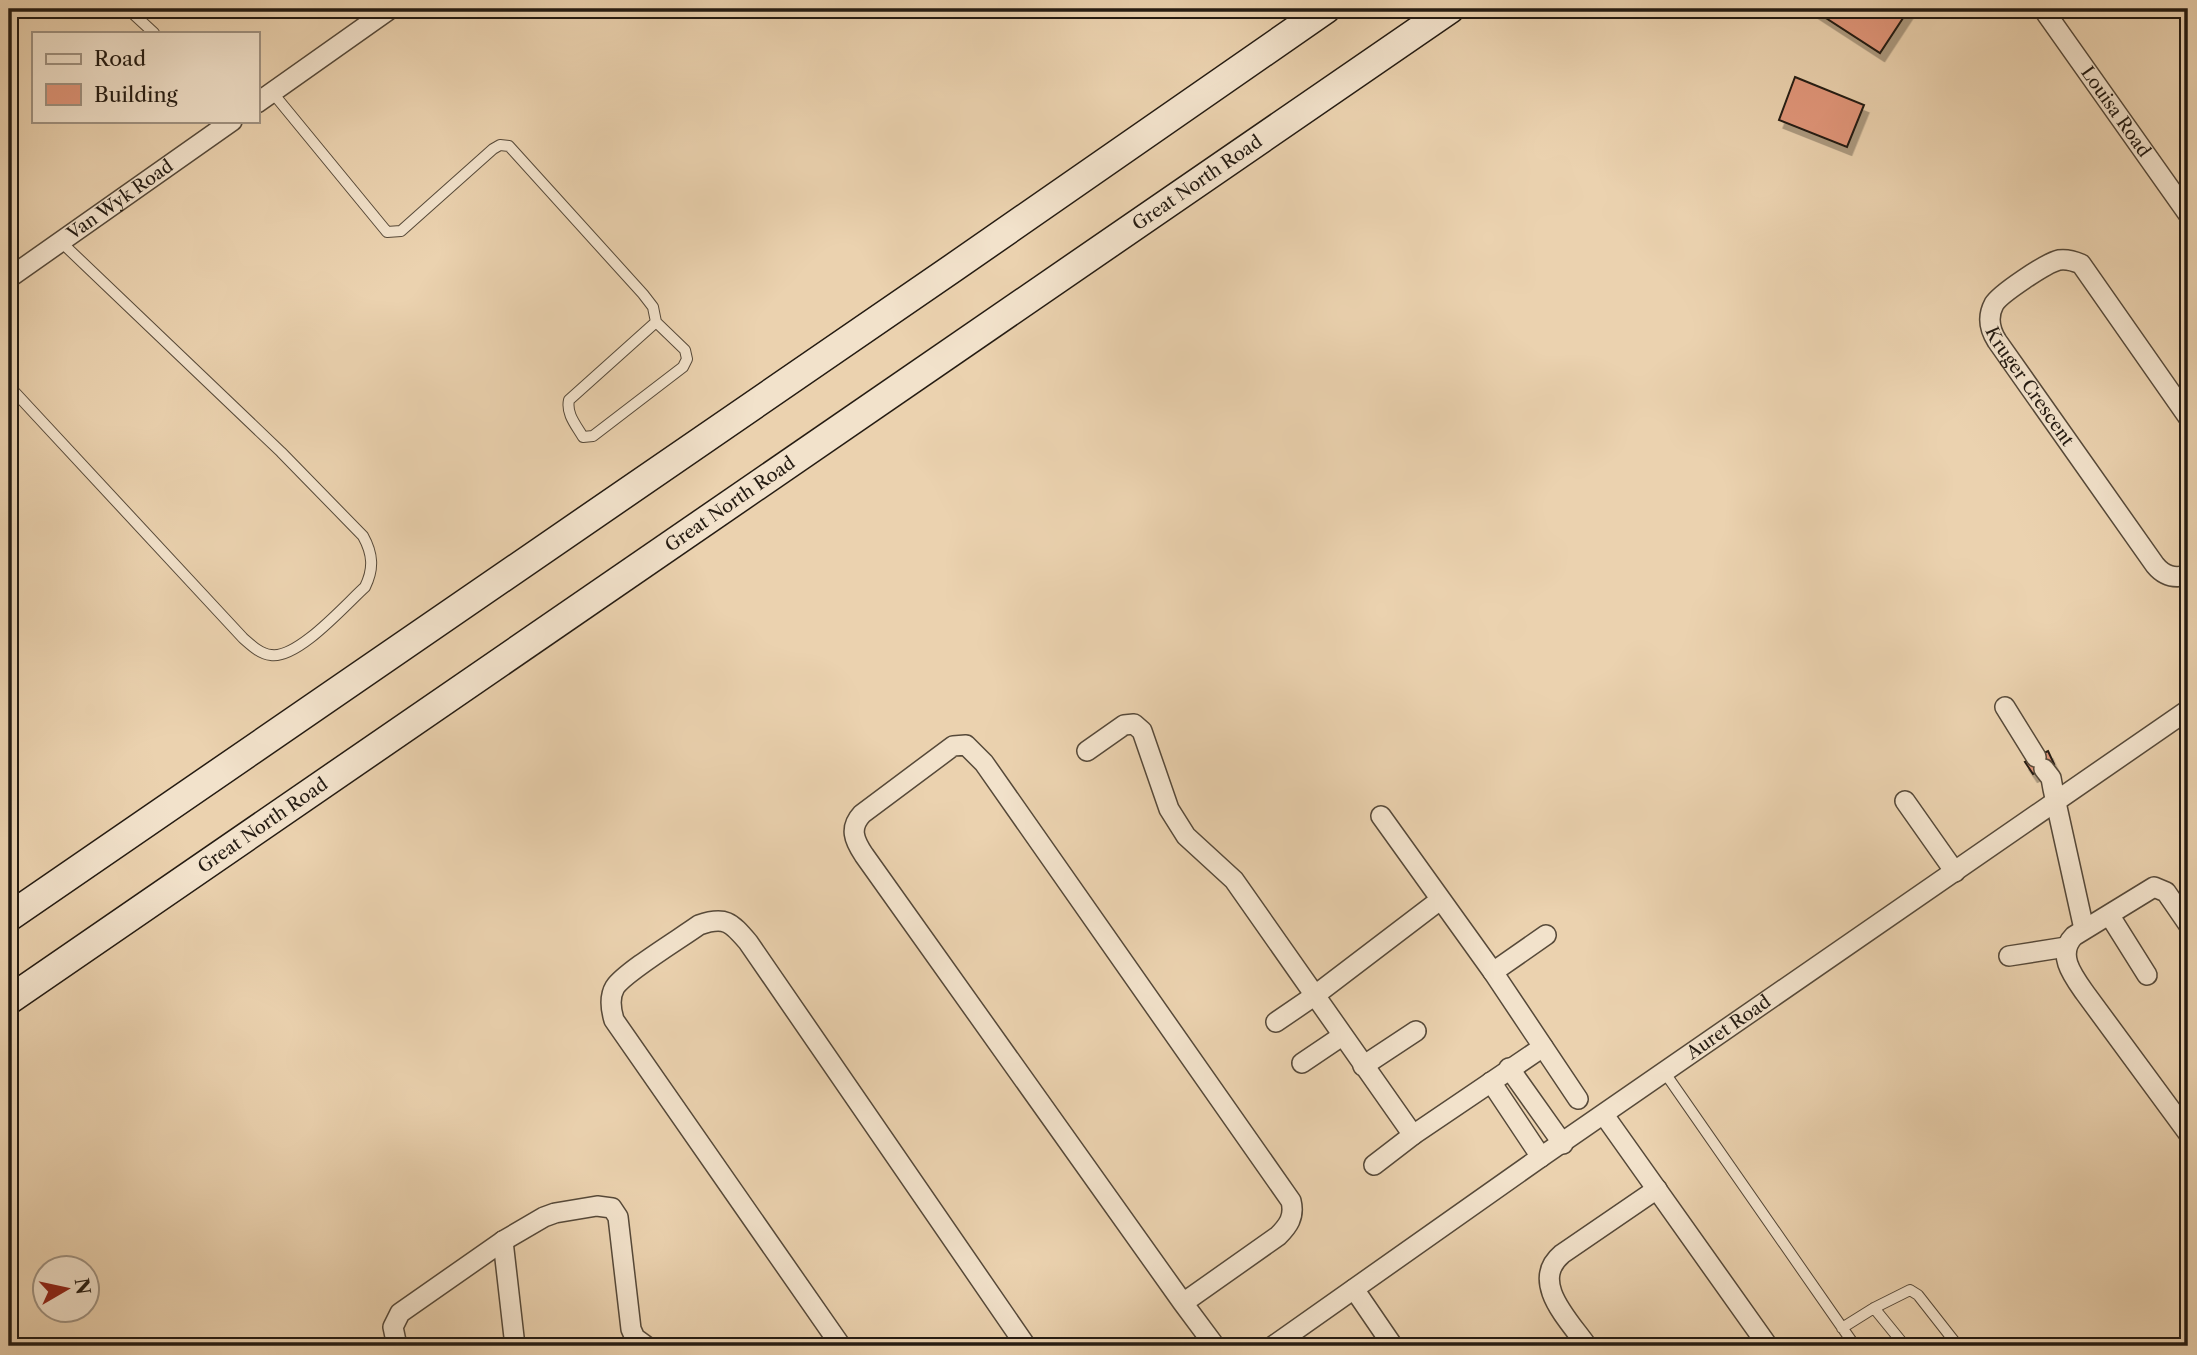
<svg xmlns="http://www.w3.org/2000/svg" width="2197" height="1355" font-family="'Libre Caslon Text',serif">
<style>
.building{fill:#e1967a;stroke:#241b12;stroke-width:2;filter:url(#shadow)}
.lines{fill:none;stroke-linecap:round;stroke-linejoin:round}
.service-casing{stroke:#564939;stroke-width:12}
.minor-casing{stroke:#564939;stroke-width:22}
.secondary-casing{stroke:#241b12;stroke-width:31}
.service{stroke:#f2e2cb;stroke-width:10}
.minor{stroke:#f2e2cb;stroke-width:19}
.secondary{stroke:#f2e2cb;stroke-width:28}
.labels{text-anchor:middle;stroke-width:7;stroke-linejoin:round;paint-order:stroke}
.street-label{font-size:18px;fill:#241b12;stroke:#f2e2cb}
</style>
<defs>
<filter id="shadow"><feDropShadow dx="4.5" dy="8" stdDeviation="0" flood-color="#0004"/></filter>
</defs>
<rect width="100%" height="100%" fill="#ebd2af"/>
<filter id="stains"><feTurbulence type="fractalNoise" baseFrequency=".00286" numOctaves="4"/><feColorMatrix values="0 0 0 0 .2 0 0 0 0 .09 0 0 0 0 .02 0 0 0 .5 -.17"/></filter>
<radialGradient id="worn" r=".72"><stop offset=".6" stop-color="#630" stop-opacity="0"/><stop offset="1" stop-color="#630" stop-opacity=".3"/></radialGradient>
<path class="building" d="M1812,9H1909L1880,53Z
M1795,77L1864,105L1847,147L1779,120Z
M2048,751L2054,764L2033,774L2025,762Z"/>
<g class="lines">
<defs>
<path id="service" d="M128,9L154,33
M272,92L387,232L401,231L493,149L500,145L509,146L643,294L653,307L656,322L685,350L687,359L683,367L593,436L583,437C576,425 566,414 569,400L656,322
M9,386L243,638C251,645 260,654 271,655C298,659 345,605 365,587C374,569 373,554 363,536L281,452L60,241
M1665,1073L1855,1346
M1874,1308L1905,1346
M1842,1328L1874,1308L1910,1290L1918,1295L1958,1346"/>
<g id="minor">
<path id="s1" d="M2043,9L2188,214"/>
<path d="M257,103L390,9"/>
<path id="s2" d="M9,278L232,121"/>
<path id="s3" d="M2188,417L2081,264C2074,261 2066,259 2059,260C2046,263 2000,294 1994,304C1987,317 1990,330 1997,341L2155,565C2164,576 2174,579 2188,575"/>
<path d="M2005,707L2036,757"/>
<path d="M1087,751L1124,725L1134,724L1142,731L1169,809L1186,836L1234,880L1413,1135"/>
<path d="M2044,769L2051,778L2053,789L2084,929"/>
<path d="M1905,801L1955,872"/>
<path d="M1381,816L1493,972L1578,1099"/>
<path d="M2110,916L2147,975"/>
<path d="M2188,924L2166,892L2154,887L2074,936C2056,954 2073,976 2085,993L2188,1133"/>
<path d="M2009,956L2066,947"/>
<path d="M1493,972L1546,935"/>
<path d="M1276,1022L1314,996L1440,900"/>
<path d="M1302,1063L1342,1036"/>
<path d="M1363,1066L1416,1031"/>
<path d="M1509,1068L1563,1144"/>
<path d="M1491,1082L1541,1157"/>
<path d="M1604,1115L1768,1346"/>
<path d="M1374,1165L1413,1135L1543,1047"/>
<path d="M503,1241L515,1346"/>
<path d="M1354,1289L1393,1346"/>
<path d="M1183,1303L1278,1236C1288,1226 1295,1217 1291,1201L984,763L966,745L953,746L862,814C849,828 854,840 864,855L1183,1303L1215,1346"/>
<path d="M397,1346L393,1327L400,1313L503,1241L544,1217L555,1213L597,1206L612,1208L618,1217L631,1329L635,1338L646,1346"/>
<path d="M841,1346L614,1020C611,1010 609,997 615,987C625,972 681,938 699,925C725,916 731,922 748,942L1026,1346"/>
<path id="s4" d="M1273,1346L1541,1157L2188,710"/>
<path d="M1587,1346C1569,1320 1529,1282 1562,1254L1657,1189"/>
</g>
<g id="secondary">
<path d="M9,917L953,268L1326,9"/>
<path id="s5" d="M9,1000L1450,9"/>
</g>
</defs>
<use href="#service" class="service-casing"/>
<use href="#minor" class="minor-casing"/>
<use href="#secondary" class="secondary-casing"/>
<use href="#service" class="service"/>
<use href="#minor" class="minor"/>
<use href="#secondary" class="secondary"/>
</g>
<g class="labels">
<g class="street-label">
<text dy="6" stroke="none"><textPath href="#s1" startOffset="126">Louisa Road</textPath></text>
<text dy="6" stroke="none"><textPath href="#s5" startOffset="1442">Great North Road</textPath></text>
<text dy="6" stroke="none"><textPath href="#s2" startOffset="136">Van Wyk Road</textPath></text>
<text dy="6" stroke="none"><textPath href="#s3" startOffset="383">Kruger Crescent</textPath></text>
<text dy="6" stroke="none"><textPath href="#s5" startOffset="875">Great North Road</textPath></text>
<text dy="6" stroke="none"><textPath href="#s5" startOffset="308">Great North Road</textPath></text>
<text dy="6" stroke="none"><textPath href="#s4" startOffset="556">Auret Road</textPath></text>
</g>
</g>
<rect width="2197" height="1355" fill="none" stroke="#ebd2af" stroke-width="35"/>
<rect x="10" y="10" width="2176" height="1334" fill="none" stroke="#241b12" stroke-width="3.5"/>
<rect x="18" y="18" width="2162" height="1320" fill="none" stroke="#241b12" stroke-width="2"/>
<rect x="32" y="32" width="228" height="91" fill="#f2e2cb" stroke="#a09281" stroke-width="2"/>
<rect x="46" y="54" width="35" height="10" fill="#f2e2cb" stroke="#a09281" stroke-width="2"/>
<text x="94" y="66" font-size="21" fill="#241b12">Road</text>
<rect x="46" y="84" width="35" height="21" fill="#e1967a" stroke="#a09281" stroke-width="2"/>
<text x="94" y="102" font-size="21" fill="#241b12">Building</text>
<g transform="translate(66 1289) rotate(81)"><circle r="33" fill="#f2e2cb" stroke="#a09281" stroke-width="2"/>
<path d="M0-5L12 26L0 18L-12 26Z" fill="#8f2418"/>
<text y="-10" font-size="19" font-weight="bold" text-anchor="middle" fill="#241b12">N</text>
</g>
<rect width="100%" height="100%" filter="url(#stains)"/>
<rect width="100%" height="100%" fill="url(#worn)"/>
</svg>
